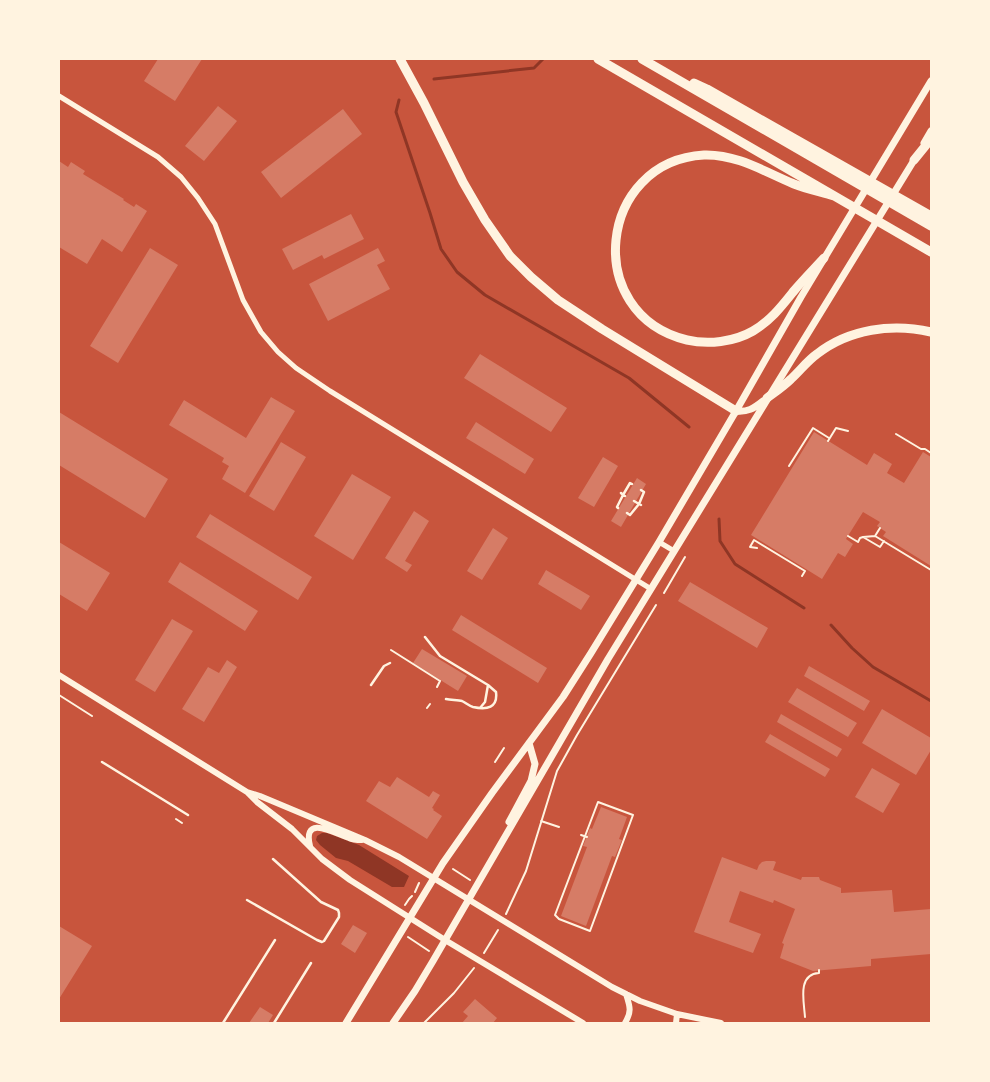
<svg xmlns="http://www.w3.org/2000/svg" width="990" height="1082" font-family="'Fira Sans',sans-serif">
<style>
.water{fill:#8f3625}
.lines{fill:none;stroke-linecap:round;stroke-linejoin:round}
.stream{stroke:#8f3625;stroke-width:3}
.building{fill:#d67c66}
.path{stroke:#fff3e0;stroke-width:2}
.service{stroke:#fff3e0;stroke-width:2.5}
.minor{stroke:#fff3e0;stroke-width:5}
.tertiary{stroke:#fff3e0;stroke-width:6}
.secondary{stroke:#fff3e0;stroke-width:7}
.motorway{stroke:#fff3e0;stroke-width:9}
</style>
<rect width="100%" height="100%" fill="#c8553d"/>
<path class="water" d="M322,833H327L359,845L409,876L404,887H392L348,861L336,858L320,845L316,840L317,836Z"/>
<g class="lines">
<path class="stream" d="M434,79L534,68L543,59
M399,100L396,112L430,213L441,249L457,272L485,295L629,378L689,427
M719,519L720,541L735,564L804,608
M831,625L852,648L873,667L931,701"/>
</g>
<path class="building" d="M158,59H202L175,101L144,81Z
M218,106L237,121L204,161L185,146Z
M343,109L362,134L281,198L261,172Z
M59,161L68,167L71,162L85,171L83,174L124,199L123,200L134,207L136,204L147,211L122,252L102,239L87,264L59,247Z
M351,214L364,239L324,259L322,255L293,270L282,249Z
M150,248L178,265L118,363L90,346Z
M378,248L385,261L377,265L390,289L328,321L309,284Z
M480,354L567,408L551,432L464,378Z
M271,397L295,411L245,493L222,479L229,466L222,462L224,458L169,425L184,400L246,438Z
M59,412L168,479L145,518L59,465Z
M476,422L534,459L525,474L466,438Z
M814,432L867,465L874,453L892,464L887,473L904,483L923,452L931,457V566L883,536L886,532L877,526L880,522L863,512L846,539L853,544L845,557L838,553L822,579L751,535Z
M281,442L306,457L274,511L249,496Z
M603,457L618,466L594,507L578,498Z
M352,474L391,497L353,560L314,536Z
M637,478L646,484L621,527L611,521Z
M414,511L429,521L405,561L412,565L407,572L385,558Z
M210,514L312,577L298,600L196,537Z
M493,528L508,538L482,580L467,571Z
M59,542L110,573L87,611L59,594Z
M180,562L258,611L245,631L168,582Z
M546,570L590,596L581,610L538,584Z
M690,582L768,628L757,648L678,601Z
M461,615L547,668L538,683L452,630Z
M172,619L193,631L155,692L135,680Z
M422,649L467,676L458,691L413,663Z
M227,660L237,667L204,722L182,709L208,667L219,673Z
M809,666L870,701L864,711L804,676Z
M797,688L857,723L848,737L788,702Z
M882,709L931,738V750L916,775L862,743Z
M781,714L842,749L837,757L777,722Z
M770,734L830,769L825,777L765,742Z
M872,768L900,784L883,813L855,797Z
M397,777L429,797L433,791L440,795L432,808L434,809L433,810L442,816L427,839L366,801L379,781L390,787Z
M601,807L627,817L619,839L622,840L615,857L612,856L586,926L561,916L587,847L583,846L590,828L592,829Z
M722,857L757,870L759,865L762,862L766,861H774L776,862L773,870L801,880L802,877H819L820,880L841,888V893L892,890L894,912L931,909V954L871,959V966L813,971L780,958L784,944L782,943L795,909L774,900L773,903L740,891L729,922L761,934L753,953L694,932Z
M353,925L367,933L355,953L341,944Z
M59,926L92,946L59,999Z
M475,999L497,1018L493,1023H462L468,1016L463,1012Z
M260,1007L273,1015L268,1023H249Z"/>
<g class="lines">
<path class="path" d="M896,434L921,449H925L931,453
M828,441L836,428L848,431
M789,466L813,428L829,438
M848,536L858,542L860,538L863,537L875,536L931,570
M875,536L880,528
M863,537L880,547L884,541
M757,548L750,547L754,540L805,571L802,576
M664,593L685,557
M391,650L440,681
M437,687L440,681
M59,695L92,716
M427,708L430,704
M495,762L504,748
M598,802L633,815L590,931L559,919L555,915Z
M176,819L182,823
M541,821L559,827
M581,835L587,837
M453,869L470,880
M415,892L419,883
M405,905L409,899L412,896
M506,914L526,871L557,771L577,735L656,605
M408,937L429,951
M484,953L498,930
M805,1017C804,1002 797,974 819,973V970
M424,1023L454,993L474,968"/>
<path class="service" d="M621,493L623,495L630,483L632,484
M641,505L639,504L644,492L641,490
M618,508L617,507L623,495L625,496
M627,513L630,515L639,504L634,501
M425,637L440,656L488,685L496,692C498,708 487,710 473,707C469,706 466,703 462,701C458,700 451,700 446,699
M371,685L384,666L390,663
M480,708L485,702L488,685
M102,762L188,815
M247,900L317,940L322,942L324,941L339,917V913L338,910L321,902L273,859
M223,1023L275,940
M274,1023L311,963"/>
<path class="minor" d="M59,96L158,157L181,177L198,198L215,224L243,300L261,332L278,352L296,368L330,391L651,589
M659,542L674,551"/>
<path class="tertiary" d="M59,675L247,792L257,802L292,829L322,859L350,880L445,940L583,1023
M247,792L260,796L365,840L399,857L612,987L640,1001L677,1014L721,1023
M310,846C302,813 336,834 349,838C353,840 357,840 362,840
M625,1023C632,1011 630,1007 626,994
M676,1023L677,1014"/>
<path class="secondary" d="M924,143L931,131
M736,411C748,412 753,409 763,401
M509,822L531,781L535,764L529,743
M346,1023L443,863L492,793L563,697L591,653L659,542L736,411L801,297L931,81
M393,1023L415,991L433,961L608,659L916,157"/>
<path class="motorway" d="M400,59L424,103L463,182L485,220L510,256L531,277L558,300L602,329L736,411
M598,59L931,252
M642,59L931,226
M694,83L707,89L931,216
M914,160L931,139
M824,258C814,269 803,280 793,292C781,307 770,321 753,331C734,342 708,345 687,340C581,314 598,161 704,155C737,154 765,172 794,184C807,189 821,192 834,196
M767,398C775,392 784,386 791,379C800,371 807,361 817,354C849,329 892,323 931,332"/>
</g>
<rect width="990" height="1082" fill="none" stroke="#fff3e0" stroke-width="120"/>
</svg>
